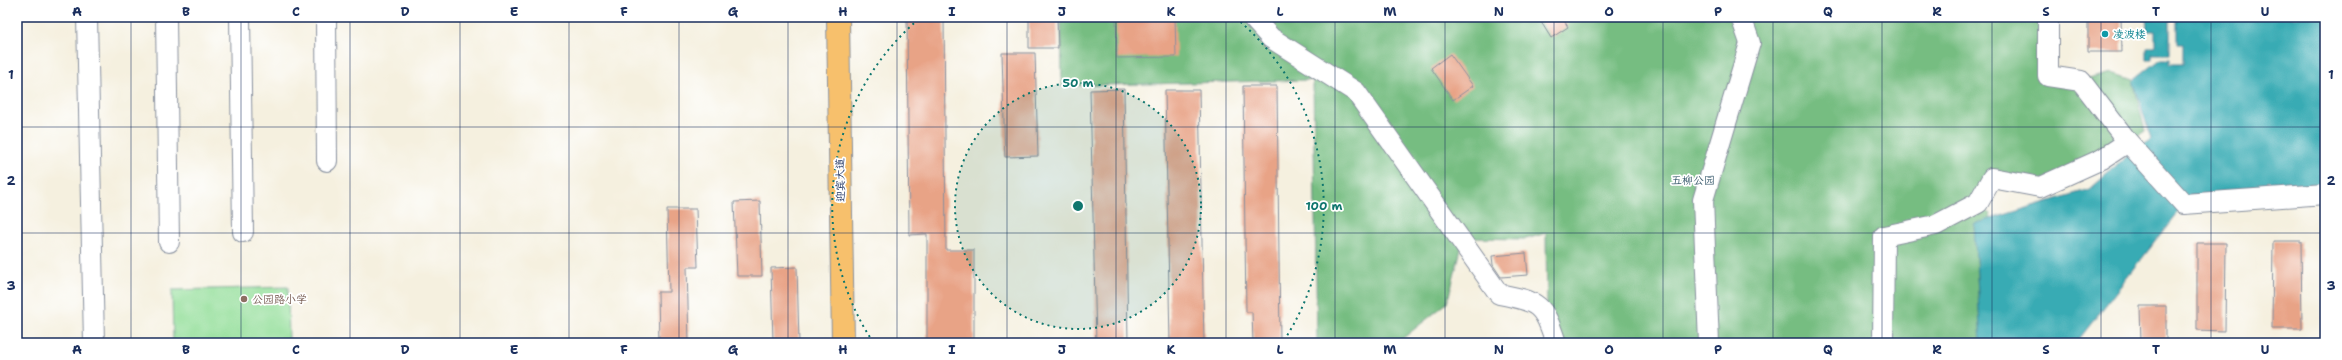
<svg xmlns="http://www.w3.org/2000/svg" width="2342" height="360" font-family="'Shantell Sans','LXGW WenKai TC',sans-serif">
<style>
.green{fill:#93de99;stroke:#57867c}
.forest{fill:#76bd81;stroke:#487670}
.water{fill:#39abb4;stroke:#2a6d89}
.building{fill:#e8a386}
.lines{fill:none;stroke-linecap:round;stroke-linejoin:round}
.minor-casing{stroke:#88909e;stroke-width:22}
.major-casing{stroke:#88909e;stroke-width:24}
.minor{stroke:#fff;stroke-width:20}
.major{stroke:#f7c06c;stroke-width:22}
.grid{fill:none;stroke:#1b2f5e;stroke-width:1;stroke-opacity:0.55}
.ring{fill:none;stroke:#0f766e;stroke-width:2;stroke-dasharray:2 4}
.culture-dot{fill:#0f9aa8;stroke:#fff;stroke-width:1.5}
.education-dot{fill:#8d6e63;stroke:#fff;stroke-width:1.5}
.labels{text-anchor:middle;stroke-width:3.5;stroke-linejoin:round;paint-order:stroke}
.culture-label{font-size:11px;fill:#0d838f;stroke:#fff;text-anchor:start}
.street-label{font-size:11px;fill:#1b2f5e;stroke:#fff}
.park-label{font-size:11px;fill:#395b6d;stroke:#fff}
.education-label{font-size:11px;fill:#785e54;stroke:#fff;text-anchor:start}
.centre{fill:#0f766e;stroke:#fff;stroke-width:2}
.ring-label{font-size:12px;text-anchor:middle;font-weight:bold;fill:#0f766e;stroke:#fff;stroke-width:3.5;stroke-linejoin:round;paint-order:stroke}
.neatline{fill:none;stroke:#1b2f5e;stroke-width:1.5}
.grid-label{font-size:13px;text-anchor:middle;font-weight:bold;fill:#1b2f5e}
</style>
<rect width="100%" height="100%" fill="#fff"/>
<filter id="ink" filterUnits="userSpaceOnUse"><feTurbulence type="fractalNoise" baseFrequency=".025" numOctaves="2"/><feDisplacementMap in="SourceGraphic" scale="8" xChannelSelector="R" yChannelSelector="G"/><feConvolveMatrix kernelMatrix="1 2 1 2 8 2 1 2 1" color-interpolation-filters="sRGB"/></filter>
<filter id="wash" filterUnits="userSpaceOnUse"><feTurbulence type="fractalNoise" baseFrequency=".012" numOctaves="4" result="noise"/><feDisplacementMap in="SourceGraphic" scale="16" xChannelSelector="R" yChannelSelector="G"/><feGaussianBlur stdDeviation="0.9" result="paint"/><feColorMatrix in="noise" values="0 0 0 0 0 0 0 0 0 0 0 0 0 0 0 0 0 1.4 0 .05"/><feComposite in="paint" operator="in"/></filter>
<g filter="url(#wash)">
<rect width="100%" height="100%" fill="#f5f0df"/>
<path class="green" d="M288,287L289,343H173L172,290Z"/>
<path class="forest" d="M1061,17H2048L2049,76L2081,81L2112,73L2133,80L2145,131L2128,142L2040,187L1992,178L1978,203L1990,214L1991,219L1974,224L1981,343H1556L1547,317L1546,233L1526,239L1464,238L1447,303L1397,343H1317L1313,80L1062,86Z"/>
<path class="water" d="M2146,17H2166L2170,21V54H2152V59H2147V47H2155V31H2147Z
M2177,17H2325V191L2191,196L2076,343H1981L1974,224L2090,189L2127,156L2151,139L2133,80L2160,59H2170V64H2183V44H2177Z"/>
<g id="blocks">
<path class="building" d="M907,17H944L946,250H974V343H927V234L909,235Z
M1029,17H1057L1058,48H1029Z
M1116,17H1175L1176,57L1117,58Z
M1538,17H1562L1568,27L1551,38Z
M2088,17H2121L2122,52H2088Z
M1002,53H1035L1038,156L1005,157Z
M1450,54L1473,86L1453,100L1431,68Z
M1243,86H1277L1280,343H1253L1252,312H1246Z
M1124,89L1128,343H1096L1090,90Z
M1165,90H1199L1204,343H1170Z
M760,201L762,276H737L734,202Z
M667,209H696L698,267H687L689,343H659L658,292H669Z
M2273,241H2301L2302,329H2272Z
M2197,243H2226L2225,331L2197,330Z
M1526,253L1528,275L1501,277L1493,265L1492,256Z
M797,267L799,343H773L771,268Z
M2140,306H2166V343H2141Z"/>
</g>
</g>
<g filter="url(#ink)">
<use href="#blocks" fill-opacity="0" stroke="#88909e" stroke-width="1"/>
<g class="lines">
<defs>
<path id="minor" d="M87,17L94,343
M166,17L169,242
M240,17L243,232
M326,17L327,161
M1252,17L1271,38L1356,92L1499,294C1539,302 1543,303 1556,343
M2048,17V76L2081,81L2128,142L2184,204L2325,194
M1709,343L1703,200L1750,43L1741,17
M1883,343L1884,236L1936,225L1978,203L1992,178L2040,187L2102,159L2128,142"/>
<path id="major" d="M838,17L843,343"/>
</defs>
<use href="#minor" class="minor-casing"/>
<use href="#major" class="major-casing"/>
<use href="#minor" class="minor"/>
<use href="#major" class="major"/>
</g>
</g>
<path class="grid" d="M131,17V343M241,17V343M350,17V343M460,17V343M569,17V343M679,17V343M788,17V343M897,17V343M1007,17V343M1116,17V343M1226,17V343M1335,17V343M1445,17V343M1554,17V343M1663,17V343M1773,17V343M1882,17V343M1992,17V343M2101,17V343M2211,17V343M17,127H2325M17,233H2325"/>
<circle cx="1078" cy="206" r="123" fill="#0f766e" fill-opacity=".12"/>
<g class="ring">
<circle cx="1078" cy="206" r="123"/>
<path d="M873 342A246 246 0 0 1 920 18M1236 18A246 246 0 0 1 1283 342"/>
</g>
<circle class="culture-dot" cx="2105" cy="34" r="4"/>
<circle class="education-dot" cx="244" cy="299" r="4"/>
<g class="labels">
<g class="culture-label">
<text x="2113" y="38">凌波楼</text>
</g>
<g class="street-label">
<text transform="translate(840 180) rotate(-91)" y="4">迎宾大道</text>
</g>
<g class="park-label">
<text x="1693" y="184">五柳公园</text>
</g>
<g class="education-label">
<text x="252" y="303">公园路小学</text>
</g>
</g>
<circle cx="1078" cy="206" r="6" class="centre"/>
<g class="ring-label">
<text x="1078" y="87">50 m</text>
<text x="1324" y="210">100 m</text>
</g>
<rect width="2342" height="360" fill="none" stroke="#fff" stroke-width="44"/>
<rect x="22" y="22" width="2298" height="316" class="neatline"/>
<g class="grid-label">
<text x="77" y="16">A</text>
<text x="186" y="16">B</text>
<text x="296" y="16">C</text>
<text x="405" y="16">D</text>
<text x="514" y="16">E</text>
<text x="624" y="16">F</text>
<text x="733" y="16">G</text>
<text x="843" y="16">H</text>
<text x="952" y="16">I</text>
<text x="1062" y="16">J</text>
<text x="1171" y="16">K</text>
<text x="1280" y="16">L</text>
<text x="1390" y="16">M</text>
<text x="1499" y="16">N</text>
<text x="1609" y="16">O</text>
<text x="1718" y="16">P</text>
<text x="1828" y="16">Q</text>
<text x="1937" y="16">R</text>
<text x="2046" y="16">S</text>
<text x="2156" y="16">T</text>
<text x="2265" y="16">U</text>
<text x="11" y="79">1</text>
<text x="2331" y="79">1</text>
<text x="11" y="185">2</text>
<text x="2331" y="185">2</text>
<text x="11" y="290">3</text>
<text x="2331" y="290">3</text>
<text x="77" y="354">A</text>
<text x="186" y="354">B</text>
<text x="296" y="354">C</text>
<text x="405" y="354">D</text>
<text x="514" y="354">E</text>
<text x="624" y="354">F</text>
<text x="733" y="354">G</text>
<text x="843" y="354">H</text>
<text x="952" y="354">I</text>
<text x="1062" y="354">J</text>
<text x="1171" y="354">K</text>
<text x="1280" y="354">L</text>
<text x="1390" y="354">M</text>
<text x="1499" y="354">N</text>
<text x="1609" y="354">O</text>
<text x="1718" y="354">P</text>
<text x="1828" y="354">Q</text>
<text x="1937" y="354">R</text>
<text x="2046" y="354">S</text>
<text x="2156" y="354">T</text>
<text x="2265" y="354">U</text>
</g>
</svg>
